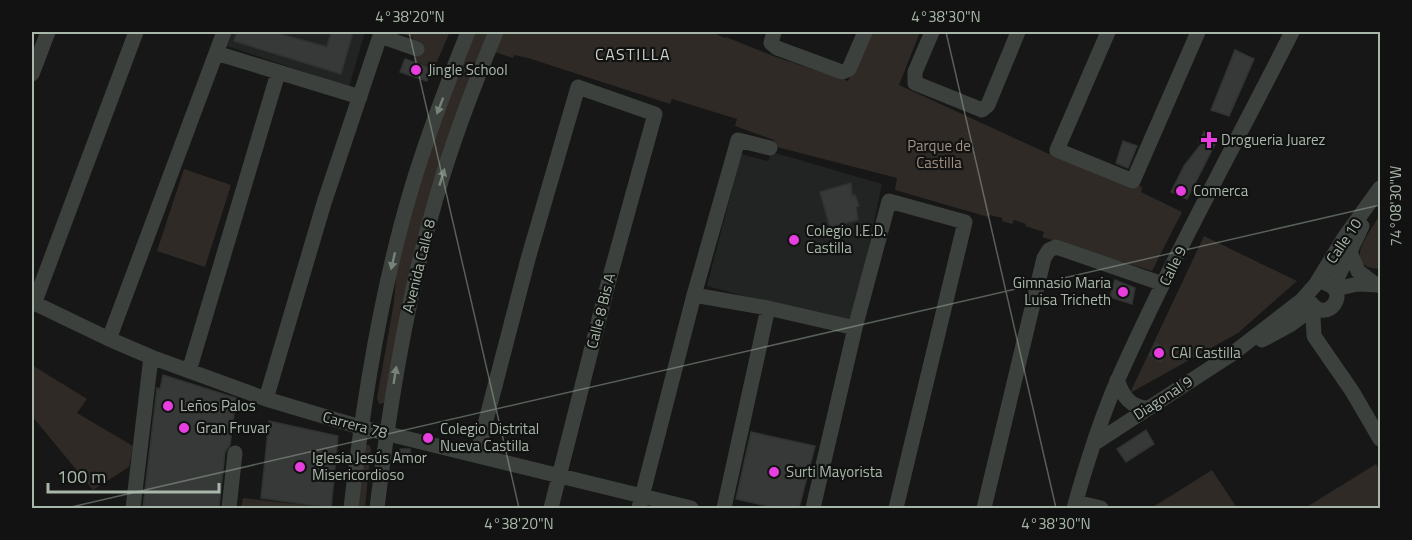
<svg xmlns="http://www.w3.org/2000/svg" width="1412" height="540" font-family="'Titillium Web',sans-serif">
<style>
.built{fill:#222423}
.green{fill:#2f2a26}
.building{fill:#363937;stroke:#303331;stroke-width:1.5}
.lines{fill:none;stroke-linecap:round;stroke-linejoin:round}
.minor{stroke:#3c413d;stroke-width:15}
.oneway{fill:#778278}
.ticks{fill:none;stroke:#a8b7a9;stroke-width:1.5;stroke-opacity:0.45}
.poi-dot{fill:#e83ddf;stroke:#111211;stroke-width:2}
.labels{text-anchor:middle;stroke-width:4.5;stroke-linejoin:round;paint-order:stroke}
.poi-label{font-size:15px;fill:#a8b7a9;stroke:#111211;text-anchor:start}
.park-label{font-size:15px;fill:#a18f80;stroke:#111211}
.street-label{font-size:15px;fill:#a8b7a9;stroke:#111211}
.neighbourhood-label{font-size:16px;letter-spacing:1.5px;fill:#c9d3ca;stroke:#111211}
.neatline{fill:none;stroke:#a8b7a9;stroke-width:2}
.ticks-label{font-size:15px;text-anchor:middle;fill:#a8b7a9}
</style>
<rect width="100%" height="100%" fill="#161716"/>
<path class="built" d="M232,32H365L349,87L227,46Z
M772,152L882,184L852,325L707,286L741,154L768,161Z"/>
<path class="green" d="M395,32H450L434,68L414,61L418,48L412,37Z
M474,32H490L384,403L379,404L377,398L394,302L396,275L403,245L426,161Z
M502,32H714L716,34L725,38L726,37L776,57L848,81L870,32H920L899,85L1049,154L1052,149L1142,187L1141,192L1182,212L1152,271L1042,237L1044,232L1025,226L1026,224L1014,220L1012,224L1002,221V218L990,215L988,217L895,190L897,178L773,146L774,140L735,126L737,119L672,99L670,104L528,58L514,55L513,58L494,52Z
M184,169L231,185L205,267L157,251Z
M1380,215V269C1340,267 1370,232 1380,215Z
M1204,236L1297,281L1238,333L1130,393Z
M32,365L87,399L77,413L133,446L129,467L93,490L32,416Z
M366,445H369L371,448L365,508H357Z
M1376,464L1380,472V508H1305Z
M1212,470L1237,508H1158L1153,507Z
M243,498L331,508H241Z"/>
<path class="building" d="M237,32H280V34L327,47L331,32H353L341,74L234,41Z
M1235,50L1254,59L1229,116L1211,110Z
M405,59L431,68L427,81L400,72Z
M1204,132L1218,138L1187,199L1171,192L1184,166L1202,143L1199,142Z
M1123,141L1137,146L1128,168L1116,163Z
M851,183L852,196L855,195L859,206L856,207L858,220L830,227L820,192Z
M1115,280L1135,288L1132,304L1110,297Z
M1156,343L1168,350L1161,362L1149,355Z
M163,375L236,398L230,445L225,452L219,508H143L157,388L160,389Z
M269,421L338,436L331,508L261,498Z
M1146,430L1154,444L1126,462L1117,449Z
M751,432L815,446L799,508H777L736,499Z
M401,449H410L411,461H393L396,454Z"/>
<g class="lines">
<path class="minor" d="M774,32L771,43L777,48L842,72L849,69L865,32
M932,32L915,72V83L982,110L988,105L1018,32
M1108,32L1057,150L1133,181L1198,32
M216,53L360,97
M32,74L48,32
M1350,252L1358,271L1376,285
M1333,287L1362,226
M1335,289L1358,284L1380,285
M694,295L768,308L855,328
M32,302L109,339L151,357L266,399L360,427L691,508
M1311,303C1327,325 1352,291 1325,283
M34,304L136,32
M1316,309L1313,316L1314,336L1352,391L1380,439
M109,339L224,32
M1262,340L1290,325L1314,307
M189,371L278,73
M1117,380C1123,396 1130,408 1149,408
M266,399L324,203L380,36L417,49
M1095,443L1232,354L1302,300L1316,284L1344,238L1380,188
M477,455L528,259L578,87L655,114L609,280L551,508
M1076,502L1101,508
M133,508L151,357
M229,508L235,453
M351,508C363,402 380,294 411,190C427,136 447,84 468,32
M377,508C390,402 407,297 437,195C453,139 474,85 496,32
M639,508L694,295L738,140L770,148
M724,508L768,308
M813,508L855,328L889,201L965,222L896,508
M984,508L1044,258L1049,250L1056,247L1163,284
M1074,508C1086,465 1100,420 1118,379C1171,260 1234,147 1292,32"/>
</g>
<defs><path id="oneway-solid" d="M-6-.8H1V-3.2L6.5 0L1 3.2V.8H-6Z" transform="scale(1.5)"/></defs>
<g class="oneway">
<use href="#oneway-solid" transform="translate(440 106) rotate(111)"/>
<use href="#oneway-solid" transform="translate(442 177) rotate(-73)"/>
<use href="#oneway-solid" transform="translate(393 261) rotate(103)"/>
<use href="#oneway-solid" transform="translate(395 375) rotate(-81)"/>
</g>
<path class="ticks" d="M409,32L519,508M946,32L1056,508M67,508L1380,205"/>
<g class="poi-dot">
<circle cx="416" cy="70" r="6"/>
<path d="M1206 131h6v6h6v6h-6v6h-6v-6h-6v-6h6z"/>
<circle cx="1181" cy="191" r="6"/>
<circle cx="794" cy="240" r="6"/>
<circle cx="1123" cy="292" r="6"/>
<circle cx="1159" cy="353" r="6"/>
<circle cx="168" cy="406" r="6"/>
<circle cx="184" cy="428" r="6"/>
<circle cx="428" cy="438" r="6"/>
<circle cx="300" cy="467" r="6"/>
<circle cx="774" cy="472" r="6"/>
</g>
<g class="labels">
<g class="poi-label">
<text x="428" y="75">Jingle School</text>
<text x="1221" y="145">Drogueria Juarez</text>
<text x="1193" y="196">Comerca</text>
<text x="806" y="236">Colegio I.E.D.<tspan x="806" dy="17">Castilla</tspan></text>
<text x="1111" y="288" text-anchor="end">Gimnasio Maria<tspan x="1111" dy="17">Luisa Tricheth</tspan></text>
<text x="1171" y="358">CAI Castilla</text>
<text x="180" y="411">Leños Palos</text>
<text x="196" y="433">Gran Fruvar</text>
<text x="440" y="434">Colegio Distrital<tspan x="440" dy="17">Nueva Castilla</tspan></text>
<text x="312" y="463">Iglesia Jesús Amor<tspan x="312" dy="17">Misericordioso</tspan></text>
<text x="786" y="477">Surti Mayorista</text>
</g>
<g class="park-label">
<text x="939" y="151">Parque de<tspan x="939" dy="17">Castilla</tspan></text>
</g>
<g class="street-label">
<text transform="translate(1344 241) rotate(-56)" y="5">Calle 10</text>
<text transform="translate(419 266) rotate(-76)" y="5">Avenida Calle 8</text>
<text transform="translate(1173 266) rotate(-64)" y="5">Calle 9</text>
<text transform="translate(601 311) rotate(-76)" y="5">Calle 8 Bis A</text>
<text transform="translate(1163 398) rotate(-33)" y="5">Diagonal 9</text>
<text transform="translate(355 425) rotate(15)" y="5">Carrera 78</text>
</g>
<g class="neighbourhood-label">
<text x="633" y="60">CASTILLA</text>
</g>
</g>
<rect width="1412" height="540" fill="none" stroke="#111211" stroke-width="66"/>
<path d="M48 483v9h171v-9" fill="none" stroke="#a8b7a9" stroke-width="3"/>
<text x="57" y="483" font-size="18" fill="#a8b7a9" stroke="#111211" stroke-width="4.5" paint-order="stroke">100 m</text>
<rect x="33" y="33" width="1346" height="474" class="neatline"/>
<g class="ticks-label">
<text x="410" y="22">4°38'20"N</text>
<text x="946" y="22">4°38'30"N</text>
<text transform="translate(1396 206) rotate(-90)" y="5">74°08'30"W</text>
<text x="519" y="529">4°38'20"N</text>
<text x="1056" y="529">4°38'30"N</text>
</g>
</svg>
